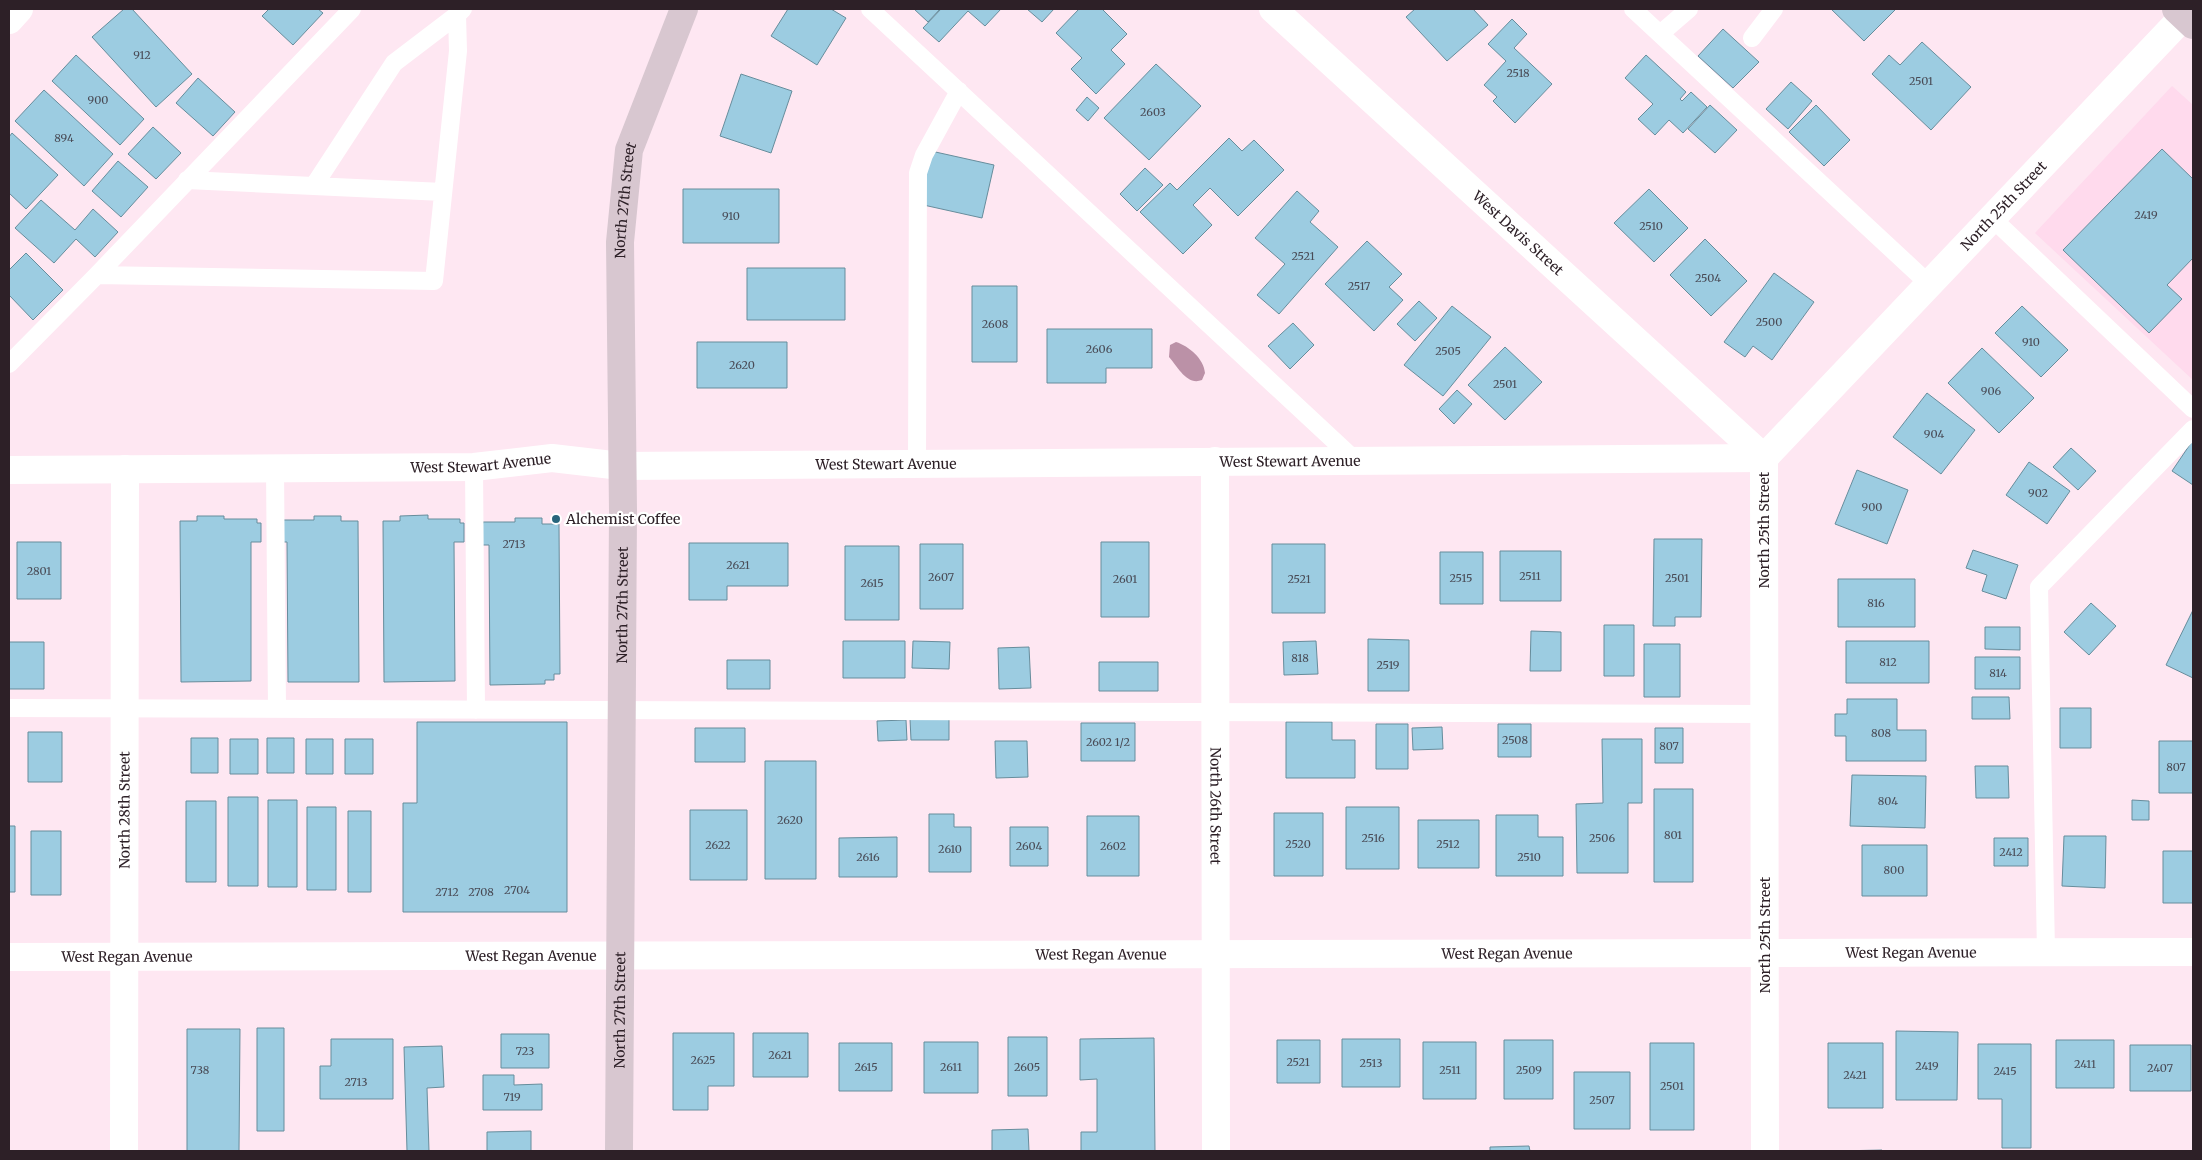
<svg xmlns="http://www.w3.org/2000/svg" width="2202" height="1160" font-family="Merriweather,serif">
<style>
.built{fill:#ffdaed}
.water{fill:#bb91a7}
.building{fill:#9ccce1;stroke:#678d9c}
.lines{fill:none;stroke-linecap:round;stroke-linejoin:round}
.lane{stroke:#fff;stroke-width:18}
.street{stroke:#fff;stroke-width:28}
.secondary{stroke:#d8c7d0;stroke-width:28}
.poi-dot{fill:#28657c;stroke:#fff;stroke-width:2}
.labels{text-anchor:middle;stroke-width:4.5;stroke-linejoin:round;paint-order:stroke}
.number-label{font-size:11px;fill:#494b56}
.street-label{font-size:14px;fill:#2d2027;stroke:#fff}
.poi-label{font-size:14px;fill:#2d2027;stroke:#fff;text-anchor:start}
</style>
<rect width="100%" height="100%" fill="#fee7f2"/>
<path class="built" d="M2172,86L2193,105V380L2035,233Z"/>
<path class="water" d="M1176,342C1189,346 1204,359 1205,373L1202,380C1187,386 1178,367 1169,357L1170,345Z"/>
<path class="building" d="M124,9H132L192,74L156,107L92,37Z
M269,9H318L323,13L293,45L262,16Z
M788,9H831L846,18L817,65L771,36Z
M914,9H940L928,22Z
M941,9H1001L985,26L968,11L939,42L923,28Z
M1027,9H1054L1042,22Z
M1079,9H1102L1127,34L1111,50L1125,64L1096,94L1071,69L1082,58L1056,33Z
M1415,9H1473L1488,25L1447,61L1406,17Z
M1831,9H1896L1864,41Z
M1512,19L1527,34L1514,48L1552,84L1515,123L1493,101L1497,97L1484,85L1506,61L1488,44Z
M1723,29L1759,62L1733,88L1698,56Z
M1922,42L1971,87L1931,130L1872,74L1889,55L1900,65Z
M76,55L144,119L120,145L52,81Z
M1646,55L1686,92L1680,99L1682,101L1691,92L1707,107L1683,133L1669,120L1655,135L1638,119L1653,104L1625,78Z
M1156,64L1201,106L1149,160L1104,118Z
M741,74L792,91L771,153L720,136Z
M198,78L235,112L213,136L176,103Z
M1791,82L1812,101L1788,129L1766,109Z
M44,90L113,154L84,186L15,121Z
M1087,97L1099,108L1088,121L1076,110Z
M1710,105L1737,130L1715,153L1688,129Z
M1816,105L1850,140L1824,166L1789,132Z
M153,127L181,153L156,179L128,154Z
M12,133L58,175L26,209L9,193V137Z
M1229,138L1242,151L1254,140L1284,170L1238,216L1210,188L1193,205L1212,225L1183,254L1140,212L1170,183L1177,190Z
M2162,149L2193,179V258L2167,285L2182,299L2149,333L2063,250Z
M931,151L994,165L982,218L919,204Z
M118,161L148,187L121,217L92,191Z
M1145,168L1163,185L1137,211L1120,194Z
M683,189H779V243H683Z
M1649,189L1688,228L1654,262L1614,223Z
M1297,191L1319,211L1310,222L1338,247L1279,314L1257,295L1285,264L1255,238Z
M41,200L75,230L93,209L118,232L95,257L76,239L54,263L15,228Z
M1705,239L1747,281L1711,316L1670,275Z
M1367,241L1402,274L1389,287L1403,300L1374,331L1325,284Z
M26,253L63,290L33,320L9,295V270Z
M747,268H845V320H747Z
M1774,273L1814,302L1772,360L1753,346L1745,357L1724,342Z
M972,286H1017V362H972Z
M1419,301L1437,318L1415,341L1397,324Z
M1452,306L1491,337L1443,396L1404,365Z
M2022,306L2068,350L2041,377L1995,333Z
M1293,323L1314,345L1290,369L1268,346Z
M1047,329H1152V368H1106V383H1047Z
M697,342H787V388H697Z
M1505,347L1542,382L1505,420L1468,385Z
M1982,348L2034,398L1999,433L1948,383Z
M1457,390L1472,404L1454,424L1439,409Z
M1927,393L1975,430L1941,474L1893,437Z
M2193,440V485L2172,471Z
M2071,448L2096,471L2078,490L2053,467Z
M2029,462L2070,491L2047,524L2006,495Z
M1857,470L1908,490L1887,544L1835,524Z
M428,515V519H460V523H464V542H454L455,681L384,682L383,521H400V516Z
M197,516H224V519H257V523H261V542H251V681L181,682L180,521H197Z
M314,516H341V521H358L359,682H288L287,542H277L281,520H314Z
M515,518H542V524H559L560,674H554V680H545V684L490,685L489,545H478L483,522H515Z
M1654,539H1702L1701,617H1675V626H1653Z
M17,542H61V599H17Z
M1101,542H1149V617H1101Z
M689,543H788V586H727V600H689Z
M920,544H963V609H920Z
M1272,544H1325V613H1272Z
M845,546H899V620H845Z
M1973,550L2018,565L2006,599L1982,591L1987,575L1966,568Z
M1500,551H1561V601H1500Z
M1440,552H1483V604H1440Z
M1838,579H1915V627H1838Z
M2091,603L2116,626L2089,655L2064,632Z
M2193,610V678L2166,665Z
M1604,625H1634V676H1604Z
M1985,627H2020V650L1985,649Z
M1531,631L1561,632V671H1530Z
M1368,639L1409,640V691H1368Z
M843,641H905V678H843Z
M913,641L950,642L949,669L912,668Z
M1316,641L1318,674L1284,675L1283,642Z
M1846,641H1929V683H1846Z
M9,642H44V689H9Z
M1644,644H1680V697H1644Z
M1029,647L1031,688L999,689L998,648Z
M1975,657H2020V689H1975Z
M727,660H770V689H727Z
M1099,662H1158V691H1099Z
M1972,697H2009L2010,719H1972Z
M1847,699H1897V730H1926V761H1846V736H1835V714H1847Z
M2060,708H2091V748H2060Z
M910,719H949V740H911Z
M906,720L907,740L878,741L877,721Z
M417,722H567V912H403V803H417Z
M1286,722H1332V740H1355V778H1286Z
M1081,723H1135V761H1081Z
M1376,724H1408V769H1376Z
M1498,724H1531V757H1498Z
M1442,727L1443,749L1413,750L1412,728Z
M695,728H745V762H695Z
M1655,728H1683V763H1655Z
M28,732H62V782H28Z
M191,738H218V773H191Z
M267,738H294V773H267Z
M230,739H258V774H230Z
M306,739H333V774H306Z
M345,739H373V774H345Z
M1602,739H1642V803H1628V873H1577L1576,804L1603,803Z
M995,741H1027L1028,777L996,778Z
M2159,741H2193V793H2159Z
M765,761H816V879H765Z
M1975,766H2008L2009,798H1976Z
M1852,775L1926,776L1925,828L1850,826Z
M1654,789H1693V882H1654Z
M228,797H258V886H228Z
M268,800H297V887H268Z
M2132,800L2149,801V820H2132Z
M186,801H216V882H186Z
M307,807H336V890H307Z
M1346,807H1399V869H1346Z
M690,810H747V880H690Z
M348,811H371V892H348Z
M1274,813H1323V876H1274Z
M929,814H954V827H971V872H929Z
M1496,815H1538V837H1563V876H1496Z
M1087,816H1139V876H1087Z
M1418,820H1479V868H1418Z
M9,826H15V892H9Z
M1010,827H1048V866H1010Z
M31,831H61V895H31Z
M2064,836H2106L2105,888L2062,886Z
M897,837V877H839V838Z
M1994,838H2028V866H1994Z
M1862,845H1927V896H1862Z
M2163,851H2193V903H2163Z
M257,1028H284V1131H257Z
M187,1029H240L239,1151H187Z
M1896,1031L1958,1032L1957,1100H1896Z
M673,1033H734V1086H708V1110H673Z
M753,1033H808V1077H753Z
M501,1034H549V1068H501Z
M1008,1037H1047V1096H1008Z
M1154,1038L1155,1151H1081V1132H1097V1079L1080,1080V1039Z
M331,1039H393V1099H320V1066H331Z
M1342,1039H1400V1087H1342Z
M1277,1040H1320V1083H1277Z
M1504,1040H1553V1099H1504Z
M2056,1040H2114V1088H2056Z
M924,1042H978V1093H924Z
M1423,1042H1476V1099H1423Z
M839,1043H892V1091H839Z
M1650,1043H1694V1130H1650Z
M1828,1043H1883V1108H1828Z
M1978,1044H2031V1148H2002V1099H1978Z
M2130,1045H2191V1091H2130Z
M442,1046L444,1087L427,1088L429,1151H407L404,1047Z
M1574,1072H1630V1129H1574Z
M483,1075H514V1085L542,1084V1110H483Z
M1028,1129L1029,1151H992V1130Z
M531,1131V1151H487V1132Z
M1529,1146L1530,1151H1490V1147Z
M1882,1150V1151H1837Z"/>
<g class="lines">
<path class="lane" d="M870,9L1356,461
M1633,9L1929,284
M1660,34L1689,9
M1752,38L1774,9
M187,180L443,192
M315,184L394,63L457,15
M1992,218L2193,409
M97,275L434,281L458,51L457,15L463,9
M9,364L97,275L352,9
M917,464L918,173L924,155L959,91
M474,467L476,710
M275,468L277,709
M9,708L1764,714
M2046,952L2039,587L2193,429"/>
<g class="street">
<path id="s1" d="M1273,9L1764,458"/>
<path d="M9,20L19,9"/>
<path id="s2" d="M1215,461L1216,1151"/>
<path id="s3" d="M9,470L474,467L552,458L621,466L1764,458"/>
<path id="s4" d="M9,957L2193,952"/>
<path id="s5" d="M124,1151L125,469"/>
<path id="s6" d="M1765,1151L1764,458L2184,16"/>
</g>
<g class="secondary">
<path d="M2176,9L2193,25"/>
<path id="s7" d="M619,1151L623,511L620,242L629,150L684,9"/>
</g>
</g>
<circle class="poi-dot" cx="556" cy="519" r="5"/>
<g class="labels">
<g class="number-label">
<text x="142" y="59">912</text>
<text x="1518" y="77">2518</text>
<text x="1921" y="85">2501</text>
<text x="98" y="104">900</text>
<text x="1153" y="116">2603</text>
<text x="64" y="142">894</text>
<text x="2146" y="219">2419</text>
<text x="731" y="220">910</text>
<text x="1651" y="230">2510</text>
<text x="1303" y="260">2521</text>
<text x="1708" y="282">2504</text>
<text x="1359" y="290">2517</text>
<text x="1769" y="326">2500</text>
<text x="995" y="328">2608</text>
<text x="2031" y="346">910</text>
<text x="1099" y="353">2606</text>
<text x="1448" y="355">2505</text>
<text x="742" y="369">2620</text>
<text x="1505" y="388">2501</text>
<text x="1991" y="395">906</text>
<text x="1934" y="438">904</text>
<text x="2038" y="497">902</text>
<text x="1872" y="511">900</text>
<text x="514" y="548">2713</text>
<text x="738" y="569">2621</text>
<text x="39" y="575">2801</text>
<text x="1530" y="580">2511</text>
<text x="941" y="581">2607</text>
<text x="1461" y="582">2515</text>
<text x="1677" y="582">2501</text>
<text x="1125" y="583">2601</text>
<text x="1299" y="583">2521</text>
<text x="872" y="587">2615</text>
<text x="1876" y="607">816</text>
<text x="1300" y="662">818</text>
<text x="1888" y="666">812</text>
<text x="1388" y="669">2519</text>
<text x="1998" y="677">814</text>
<text x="1881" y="737">808</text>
<text x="1515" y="744">2508</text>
<text x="1108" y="746">2602 1/2</text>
<text x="1669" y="750">807</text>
<text x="2176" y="771">807</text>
<text x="1888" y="805">804</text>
<text x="790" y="824">2620</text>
<text x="1673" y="839">801</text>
<text x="1373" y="842">2516</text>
<text x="1602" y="842">2506</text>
<text x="1298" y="848">2520</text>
<text x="1448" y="848">2512</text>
<text x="718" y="849">2622</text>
<text x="1029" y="850">2604</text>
<text x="1113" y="850">2602</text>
<text x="950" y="853">2610</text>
<text x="2011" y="856">2412</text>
<text x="868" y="861">2616</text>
<text x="1529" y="861">2510</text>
<text x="1894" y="874">800</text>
<text x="517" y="894">2704</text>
<text x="447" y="896">2712</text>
<text x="481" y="896">2708</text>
<text x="525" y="1055">723</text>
<text x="780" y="1059">2621</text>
<text x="703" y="1064">2625</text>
<text x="1298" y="1066">2521</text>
<text x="1371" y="1067">2513</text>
<text x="2085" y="1068">2411</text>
<text x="1927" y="1070">2419</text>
<text x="866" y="1071">2615</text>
<text x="951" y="1071">2611</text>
<text x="1027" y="1071">2605</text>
<text x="2160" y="1072">2407</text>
<text x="200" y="1074">738</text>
<text x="1450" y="1074">2511</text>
<text x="1529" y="1074">2509</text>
<text x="2005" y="1075">2415</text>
<text x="1855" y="1079">2421</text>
<text x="356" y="1086">2713</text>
<text x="1672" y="1090">2501</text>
<text x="512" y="1101">719</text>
<text x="1602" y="1104">2507</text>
</g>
<g class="street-label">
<text dy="5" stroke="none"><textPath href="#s7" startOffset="951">North 27th Street</textPath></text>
<text dy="5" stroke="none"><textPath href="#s6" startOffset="1041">North 25th Street</textPath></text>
<text dy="5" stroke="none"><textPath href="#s1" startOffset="332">West Davis Street</textPath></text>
<text dy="5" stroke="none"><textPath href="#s3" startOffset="1282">West Stewart Avenue</textPath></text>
<text dy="5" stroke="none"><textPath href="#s3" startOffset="472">West Stewart Avenue</textPath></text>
<text dy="5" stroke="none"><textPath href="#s3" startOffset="878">West Stewart Avenue</textPath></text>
<text transform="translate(1764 530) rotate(-90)" y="5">North 25th Street</text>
<text dy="5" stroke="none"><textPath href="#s7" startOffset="546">North 27th Street</textPath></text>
<text dy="5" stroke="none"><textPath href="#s2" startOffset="345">North 26th Street</textPath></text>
<text dy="5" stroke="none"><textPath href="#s5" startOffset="341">North 28th Street</textPath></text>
<text transform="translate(1765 935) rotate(-90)" y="5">North 25th Street</text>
<text dy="5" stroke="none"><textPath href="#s4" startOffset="1902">West Regan Avenue</textPath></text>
<text dy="5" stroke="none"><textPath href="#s4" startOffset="1092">West Regan Avenue</textPath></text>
<text dy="5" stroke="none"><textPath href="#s4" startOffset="1498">West Regan Avenue</textPath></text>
<text dy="5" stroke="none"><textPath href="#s4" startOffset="118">West Regan Avenue</textPath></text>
<text dy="5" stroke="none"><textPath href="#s4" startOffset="522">West Regan Avenue</textPath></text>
<text dy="5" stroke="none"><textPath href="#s7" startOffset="141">North 27th Street</textPath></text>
</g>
<g class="poi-label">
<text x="566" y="524">Alchemist Coffee</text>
</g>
</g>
<rect width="2202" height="1160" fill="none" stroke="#2d2027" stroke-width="20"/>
</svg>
